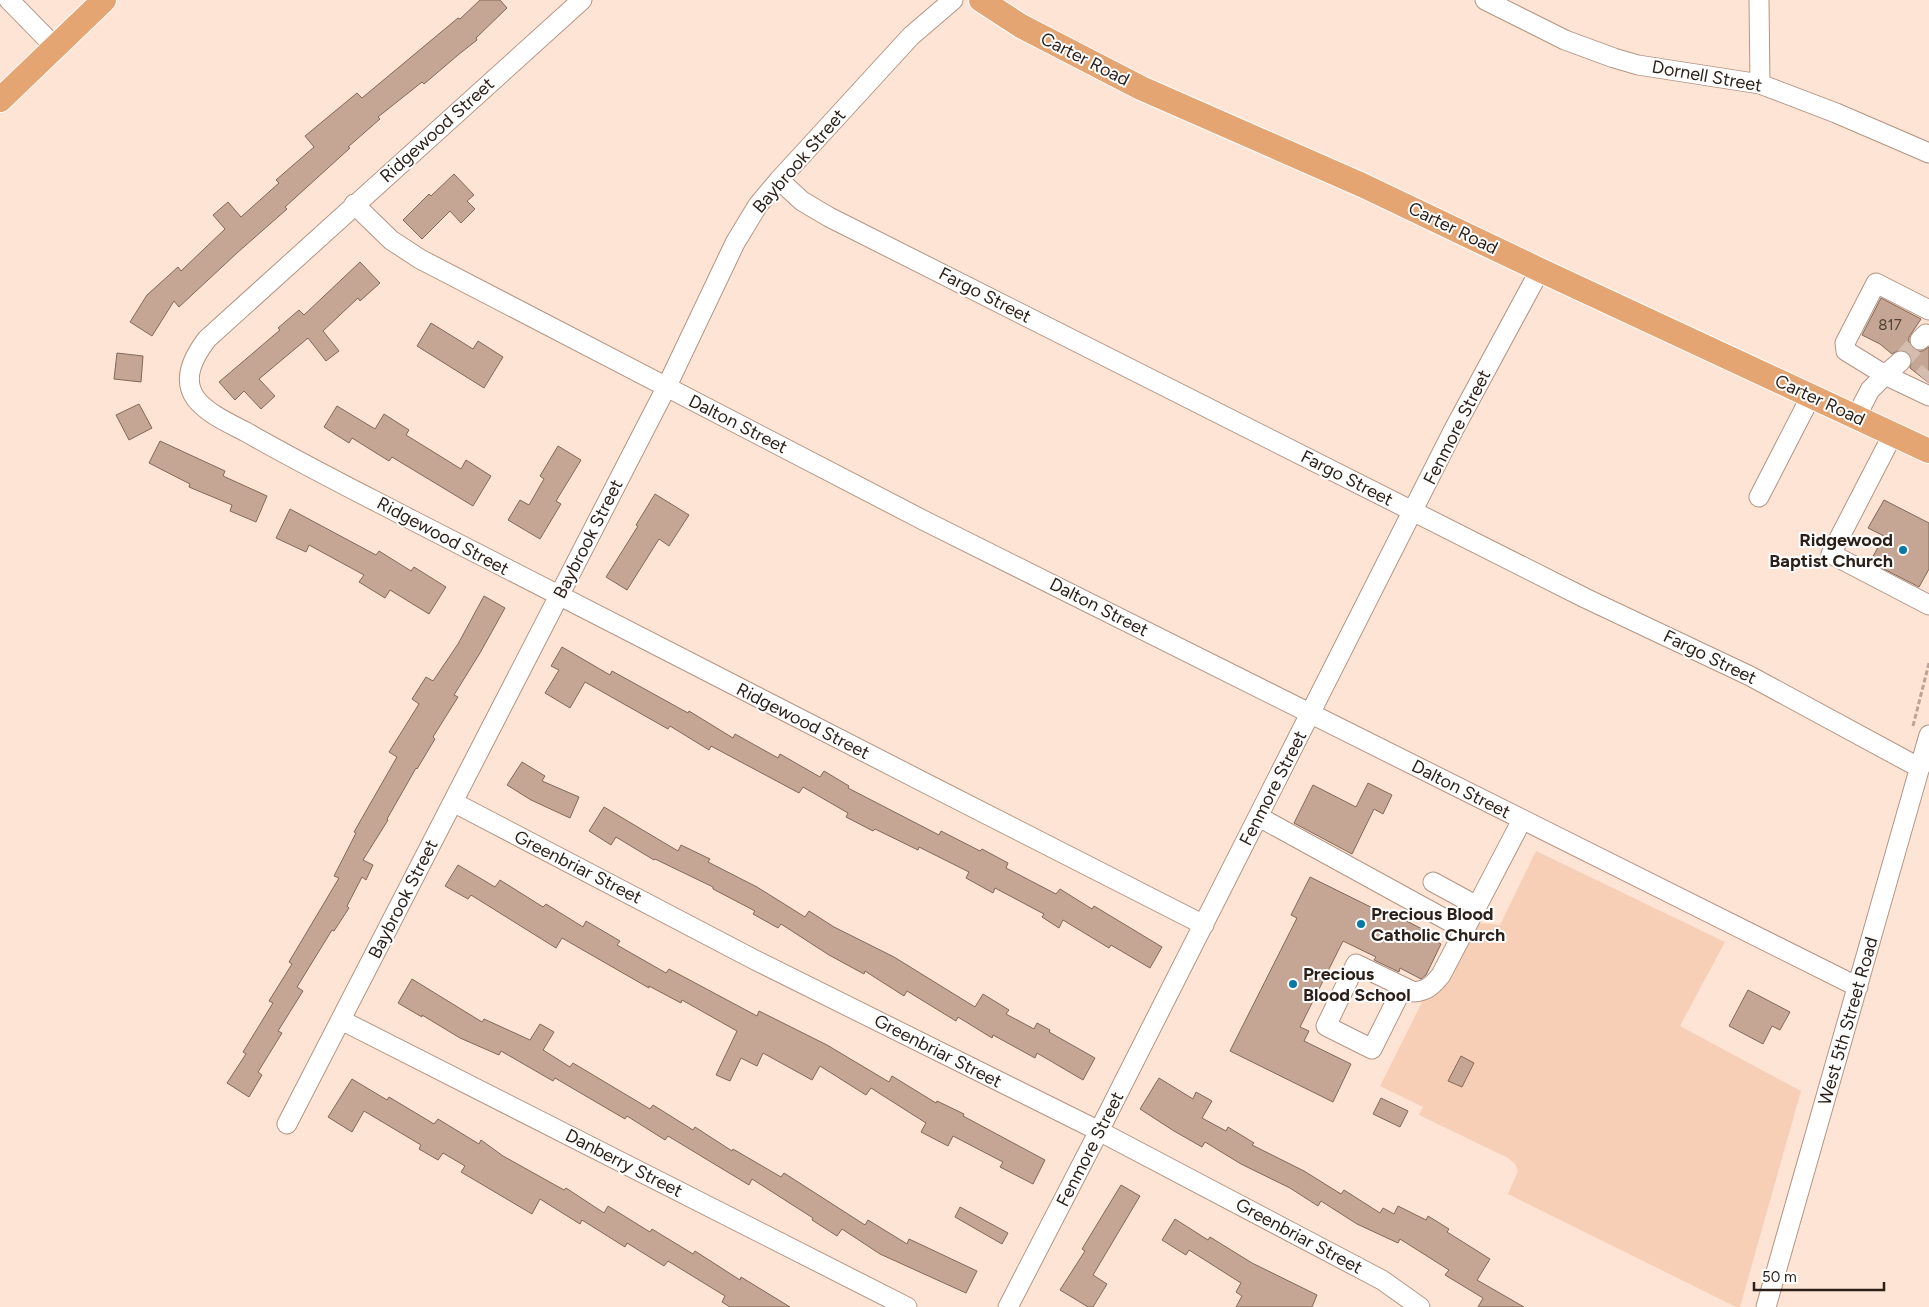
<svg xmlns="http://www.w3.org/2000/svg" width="1929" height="1307" font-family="Figtree,sans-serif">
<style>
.green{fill:#f7cfb7}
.building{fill:#c5a694;stroke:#846857}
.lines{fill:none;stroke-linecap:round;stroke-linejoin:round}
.minor-tunnel{stroke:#d4bdaf;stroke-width:19;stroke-dasharray:19 9;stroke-linecap:butt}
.minor-casing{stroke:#b39584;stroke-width:21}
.major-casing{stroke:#fff;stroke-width:26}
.path{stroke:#b9a497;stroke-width:3;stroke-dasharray:5 2.5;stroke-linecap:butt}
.minor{stroke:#fff;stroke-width:19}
.major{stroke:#e4a573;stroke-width:24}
.poi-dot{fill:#097aa3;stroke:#fff;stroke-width:2}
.labels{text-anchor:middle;stroke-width:4;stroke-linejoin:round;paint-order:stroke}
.number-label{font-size:15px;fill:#524137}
.street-label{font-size:18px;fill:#2b1f18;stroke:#fff}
.poi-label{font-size:18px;font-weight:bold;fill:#2b1f18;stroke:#fff;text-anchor:start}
</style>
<rect width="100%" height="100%" fill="#fee4d5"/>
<path class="green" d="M1536,851L1725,942L1680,1026L1801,1091L1740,1307H1736L1508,1194L1518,1171L1515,1164L1508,1158L1419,1115L1423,1107L1380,1086L1424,998L1477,925L1481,923L1500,925Z"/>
<path class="building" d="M480,0H500L507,8L476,38L477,40L458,55L424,84L422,82L378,117L380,119L348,147L350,148L285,207L287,209L237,253L179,307L174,301L152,336L130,322L147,295L178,267L181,271L225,229L213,215L228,202L241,217L279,183L276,180L314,147L305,136L357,93L362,98L458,18L460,19Z
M454,174L474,195L467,201L475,209L461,223L450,211L422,239L403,220L429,194L431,196Z
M360,262L380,283L360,301L358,298L323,331L339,351L326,361L308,338L259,379L275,396L261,409L244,391L235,400L219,382L280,330L278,328L299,310L304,315Z
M1881,298L1921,319L1909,337V342L1912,348L1918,351H1923L1929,347V383L1910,368L1912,359L1909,353L1899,350L1892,354L1880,344L1862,335Z
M431,323L473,349L478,341L503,357L484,388L417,346Z
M117,353L143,356L141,382L114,379Z
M139,404L152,428L129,440L116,415Z
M337,406L375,429L384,414L409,430L406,435L461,469L466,460L491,476L473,506L392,457L389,461L352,438L349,443L324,427Z
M160,441L225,471L223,476L267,496L256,522L230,511L232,505L189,487L190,484L149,463Z
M558,446L581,460L556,501L561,504L540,539L508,520L520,500L529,505L544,479L540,476Z
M655,494L689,515L669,546L659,539L627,590L606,577L638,526L636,525Z
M1884,500L1929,523V569L1919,587L1870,562L1884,536L1868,528Z
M290,509L376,555L379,551L411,571L414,567L446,587L429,614L390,590L385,598L359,582L364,575L309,545L306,552L276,538Z
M484,596L505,608L480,653L454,695L458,697L433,737L435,739L417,769L416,768L387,819L388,820L363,860L373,865L366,880L362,877L347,906L349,908L334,931L332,930L297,987L303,991L278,1031L282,1033L258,1072L262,1075L249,1097L227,1083L246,1054L243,1052L273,1003L269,1001L292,964L289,962L339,878L334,876L356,833L354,832L397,757L389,752L419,704L412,699L426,677L433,681L458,644Z
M562,647L610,675L612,671L688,713L689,711L733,738L735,734L778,758L780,754L820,777L824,771L849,786L848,788L939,835L941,831L980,851L982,849L1008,863L1006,868L1056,894L1060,889L1092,909L1094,906L1162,947L1150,968L1111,945L1109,948L1063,920L1059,928L1042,917L1044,914L995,888L993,893L966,878L969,872L919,847L918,850L875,829L873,831L846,817L848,813L803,787L799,793L711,746L709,750L670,726L668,729L585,682L570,708L545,693L559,670L551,666Z
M522,762L545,776L542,781L579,797L570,818L531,800L507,785Z
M1368,783L1392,795L1383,814L1374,809L1352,854L1294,823L1313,785L1356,807Z
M604,807L678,851L681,845L710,859L708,862L757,887L805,917L809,911L834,927L894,957L975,1007L983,994L1009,1010L1006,1014L1034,1029L1037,1023L1050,1030L1049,1032L1095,1058L1083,1080L1037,1053L1035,1058L993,1035L992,1038L958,1017L956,1021L907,991L904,996L865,971L864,974L829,955L781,924L778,928L753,914L755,911L713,889V887L655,859L654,860L616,837L611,845L589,831Z
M458,865L495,887L500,880L543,907L546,904L583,927L586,921L620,941L617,945L666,973L669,969L757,1016L759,1011L827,1045L889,1082L892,1076L936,1103L937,1101L964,1114L963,1116L1045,1160L1033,1184L1000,1167L1003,1162L953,1136L948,1146L921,1132L926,1123L871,1088L866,1095L820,1066L812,1080L763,1053L757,1066L741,1058L730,1081L716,1075L737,1031L682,1000L681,1003L649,986V988L562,938L556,948L471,895L468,899L445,886Z
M1310,877L1395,919L1397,916L1422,929L1420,933L1441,944L1426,975L1421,979L1400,968L1399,972L1374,960L1376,957L1343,941L1300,1027L1309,1031L1304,1041L1351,1064L1333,1102L1230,1051L1297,918L1291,915Z
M412,979L482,1022L484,1019L530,1040L540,1024L554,1032L543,1050L570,1067L573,1063L650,1109L653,1105L693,1130L695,1127L732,1151L733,1149L781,1177L784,1173L865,1225L868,1220L907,1244L909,1239L977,1271L966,1293L880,1254L842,1229L837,1236L812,1220L813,1218L752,1179L749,1185L668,1136L665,1140L627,1116L625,1119L555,1078L553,1081L501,1051L499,1055L460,1038L422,1015V1017L398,1003Z
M1748,990L1790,1012L1780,1030L1772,1026L1763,1044L1729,1026Z
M1461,1056L1474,1063L1462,1087L1448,1081Z
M1159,1078L1193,1099L1196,1092L1212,1101L1202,1118L1226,1131L1228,1127L1254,1143L1252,1145L1304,1171L1341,1194L1344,1190L1380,1213L1383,1208L1394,1214L1398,1206L1426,1220L1428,1216L1449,1229L1447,1232L1490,1259L1477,1280L1524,1307H1478L1483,1298L1445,1275L1449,1270L1400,1239L1398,1243L1357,1224L1321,1201L1318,1206L1290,1188L1241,1164L1205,1142L1202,1147L1174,1131L1140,1109Z
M352,1079L387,1100L389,1097L434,1124L438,1119L479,1144L481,1140L503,1156L564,1190L566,1188L604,1213L608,1206L650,1232L652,1229L693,1254L695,1251L740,1280L741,1277L790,1307H730L722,1302L725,1296L668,1261L664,1266L627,1243L625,1247L582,1220L580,1224L540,1199L532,1214L461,1172L465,1166L443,1153L438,1160L419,1149L421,1145L364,1111L352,1132L328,1117Z
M1381,1098L1408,1111L1400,1127L1373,1114Z
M1121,1185L1140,1196L1093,1275L1107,1284L1093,1307H1088L1060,1290L1085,1251L1082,1249Z
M960,1207L1008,1233L1002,1244L955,1217Z
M1175,1219L1208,1240L1210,1237L1252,1263L1317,1295L1312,1307H1236L1242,1296L1236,1292L1241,1283L1189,1250L1186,1255L1162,1240Z"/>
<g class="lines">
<path class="minor-tunnel" d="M1901,361L1920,340
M1923,378L1929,371"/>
<defs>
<path id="minor" d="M9,0L55,47
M582,0L207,339C194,356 181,379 196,399C208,414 229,423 246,432C300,463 356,491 412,520C675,657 940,790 1204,925
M1485,0L1565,40L1614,58L1638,65L1760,84L1836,113L1929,153
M1759,0L1760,84
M779,180L802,201L829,217L1585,598L1750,676L1920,768
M354,204L391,240L420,259L923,520L1858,987
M1920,340L1926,334L1929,336
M1901,361L1885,375L1929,396
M1856,417L1870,390L1885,375L1846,351L1845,343L1876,283L1929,310
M1893,434L1831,554L1929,605
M1759,497L1811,396
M453,802L755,960L1099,1131L1382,1280L1420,1307
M1259,817L1465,930
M1433,882L1477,906
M1403,987L1372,1049L1326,1026L1356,964L1414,992C1427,991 1433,985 1441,975L1522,820
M341,1020L907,1307
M287,1124L666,388L735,243L758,205L779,180L911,36L953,0
M1008,1307L1099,1131L1454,429L1540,270
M1766,1307L1929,735"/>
<path id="major" d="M981,0L1021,26L1141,88L1362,185L1540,270L1929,451
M0,100L104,0"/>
</defs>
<use href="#minor" class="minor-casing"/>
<use href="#major" class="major-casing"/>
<path class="path" d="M1913,726L1929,663"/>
<use href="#minor" class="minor"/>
<use href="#major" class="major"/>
</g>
<g class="poi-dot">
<circle cx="1903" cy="550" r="5"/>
<circle cx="1361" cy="924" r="5"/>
<circle cx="1293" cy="984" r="5"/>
</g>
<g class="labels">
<g class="number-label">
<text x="1890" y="330">817</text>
</g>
<g class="street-label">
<text transform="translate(1085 59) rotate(27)" y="6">Carter Road</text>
<text transform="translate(1707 76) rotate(10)" y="6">Dornell Street</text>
<text transform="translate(437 130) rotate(-42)" y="6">Ridgewood Street</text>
<text transform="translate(799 161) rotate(-49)" y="6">Baybrook Street</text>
<text transform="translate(1453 228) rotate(26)" y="6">Carter Road</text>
<text transform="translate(985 295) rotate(27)" y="6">Fargo Street</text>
<text transform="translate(1820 400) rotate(25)" y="6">Carter Road</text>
<text transform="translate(738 424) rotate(27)" y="6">Dalton Street</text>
<text transform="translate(1457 427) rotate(-63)" y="6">Fenmore Street</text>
<text transform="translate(1347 478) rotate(27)" y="6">Fargo Street</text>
<text transform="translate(443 536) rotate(28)" y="6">Ridgewood Street</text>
<text transform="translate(588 539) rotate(-63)" y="6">Baybrook Street</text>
<text transform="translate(1099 607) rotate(27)" y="6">Dalton Street</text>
<text transform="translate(1710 657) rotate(26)" y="6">Fargo Street</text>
<text transform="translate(803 721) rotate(27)" y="6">Ridgewood Street</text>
<text transform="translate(1273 788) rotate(-63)" y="6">Fenmore Street</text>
<text transform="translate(1461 789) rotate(27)" y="6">Dalton Street</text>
<text transform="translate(578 867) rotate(27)" y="6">Greenbriar Street</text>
<text transform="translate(403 899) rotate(-63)" y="6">Baybrook Street</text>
<text transform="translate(1848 1021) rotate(-74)" y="6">West 5th Street Road</text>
<text transform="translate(938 1051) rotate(27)" y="6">Greenbriar Street</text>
<text transform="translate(1090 1149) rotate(-63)" y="6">Fenmore Street</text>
<text transform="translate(624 1163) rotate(27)" y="6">Danberry Street</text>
<text transform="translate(1299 1236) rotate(28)" y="6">Greenbriar Street</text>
</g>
<g class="poi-label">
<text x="1893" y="546" text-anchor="end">Ridgewood<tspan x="1893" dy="21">Baptist Church</tspan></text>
<text x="1371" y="920">Precious Blood<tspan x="1371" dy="21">Catholic Church</tspan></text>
<text x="1303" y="980">Precious<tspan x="1303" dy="21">Blood School</tspan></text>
</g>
</g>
<path d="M1754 1282v8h130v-8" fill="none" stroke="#2b1f18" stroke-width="2.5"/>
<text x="1762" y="1282" font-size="15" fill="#2b1f18" stroke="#ffffff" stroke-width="4" paint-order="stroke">50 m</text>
</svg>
